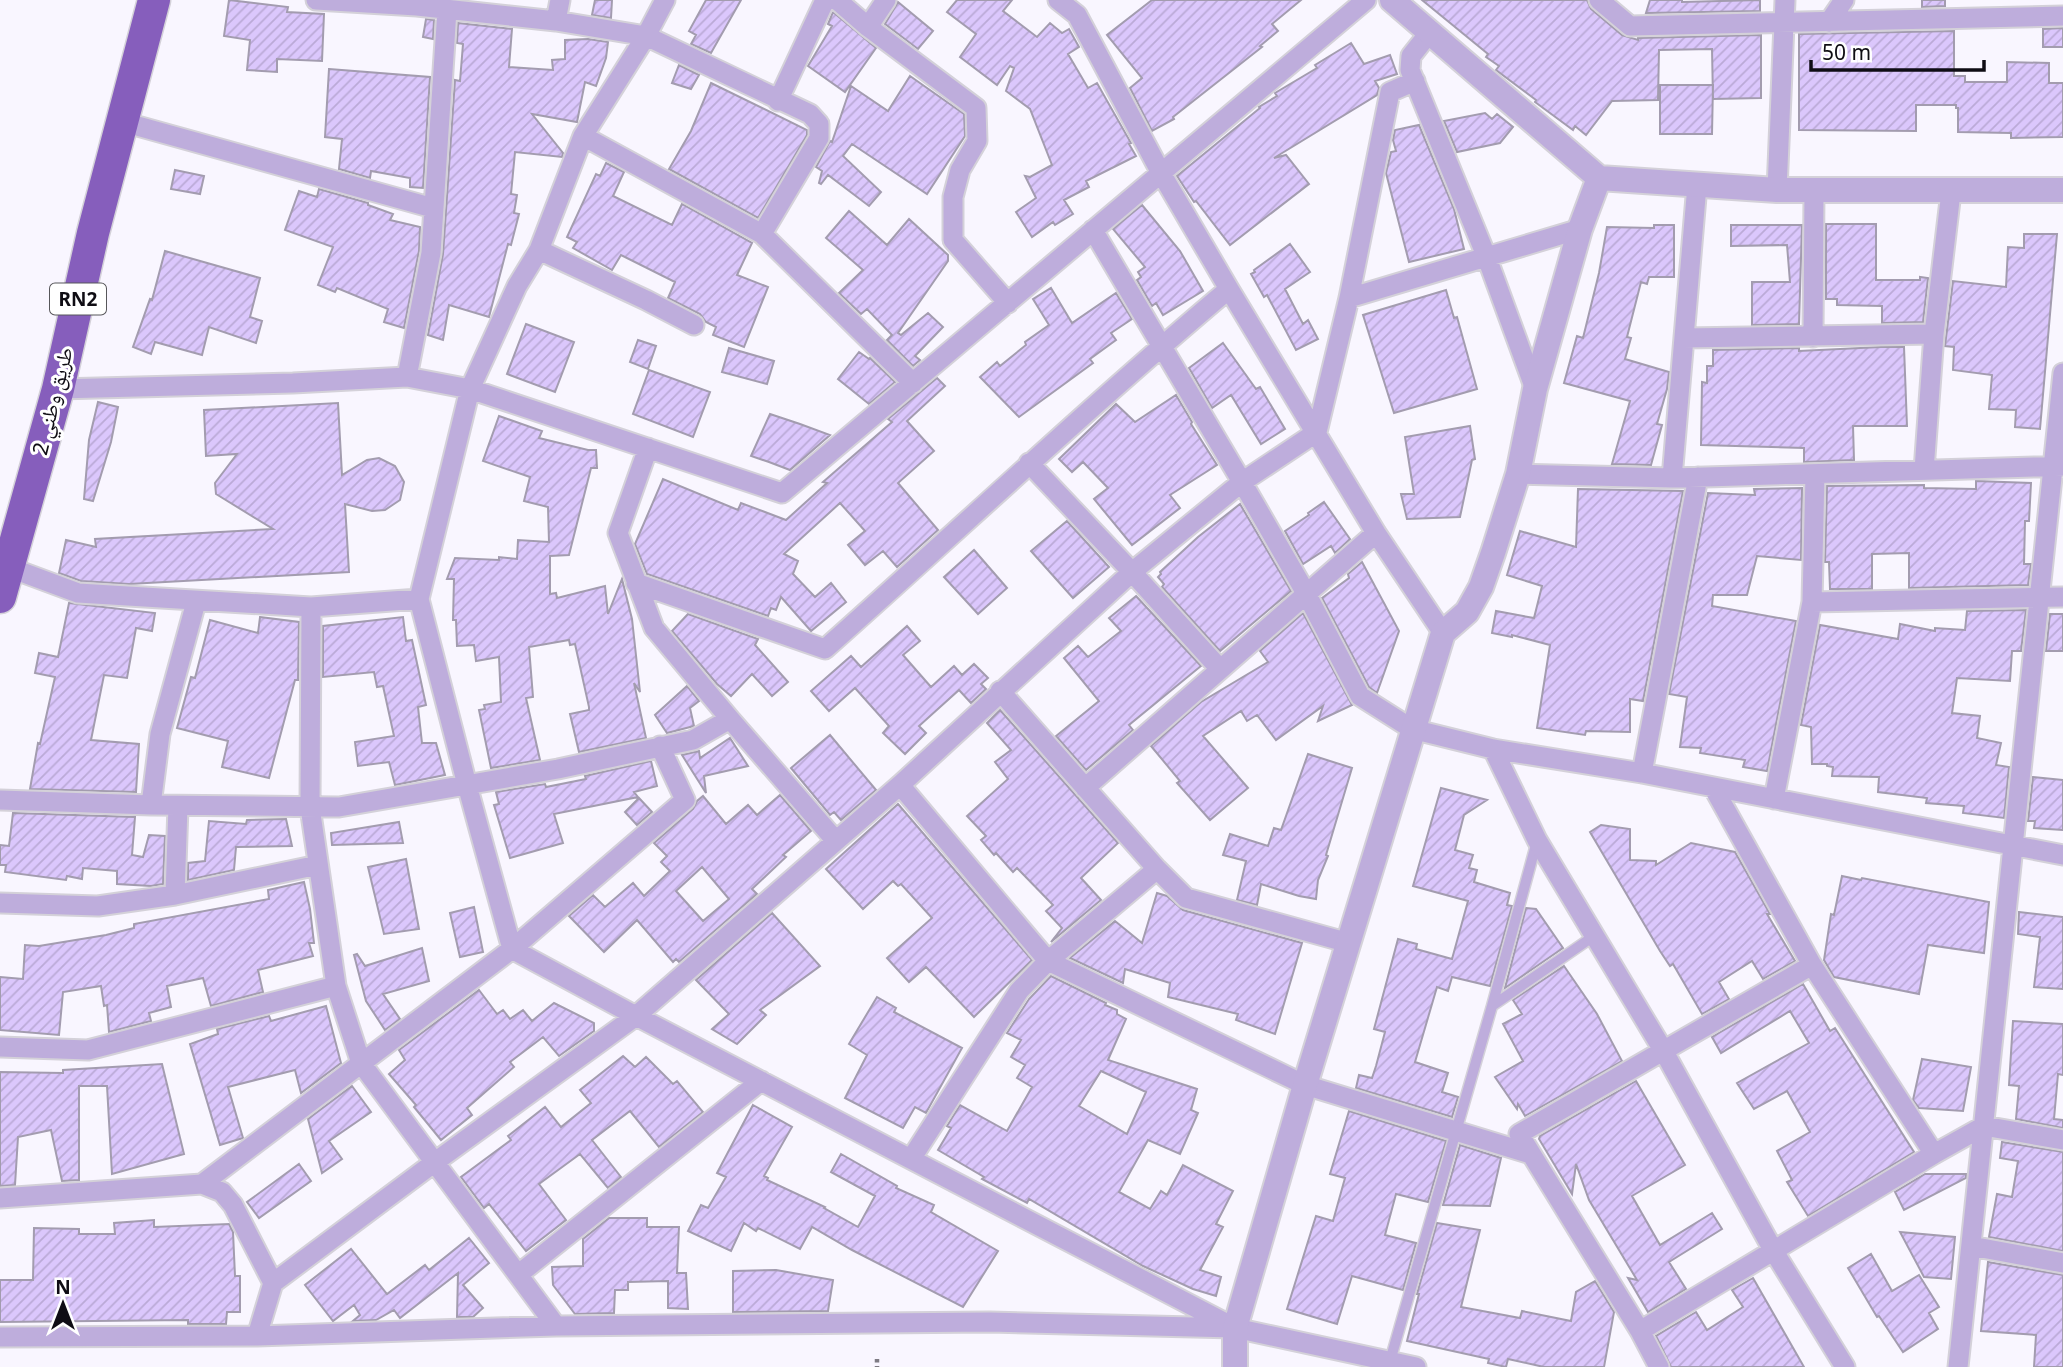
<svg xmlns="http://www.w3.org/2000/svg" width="2063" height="1367" font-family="'Noto Sans','Noto Naskh Arabic',sans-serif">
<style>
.building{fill:url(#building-hatch);stroke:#a39caf;stroke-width:2;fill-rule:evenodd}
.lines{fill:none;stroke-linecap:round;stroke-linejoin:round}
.service-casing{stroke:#d4d1d9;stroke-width:13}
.minor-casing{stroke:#d4d1d9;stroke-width:23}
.tertiary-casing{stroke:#d4d1d9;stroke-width:28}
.trunk-casing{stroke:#d4d1d9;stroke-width:35}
.path{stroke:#7e7b83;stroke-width:4.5;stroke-dasharray:3.5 3.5;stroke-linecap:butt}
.service{stroke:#beaddc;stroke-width:10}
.minor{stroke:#beaddc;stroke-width:19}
.tertiary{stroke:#beaddc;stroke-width:24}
.trunk{stroke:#865ebc;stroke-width:32}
.labels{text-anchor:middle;stroke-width:6;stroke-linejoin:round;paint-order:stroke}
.shield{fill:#fff;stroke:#57565a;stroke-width:2}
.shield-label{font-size:19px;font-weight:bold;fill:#0f0d14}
.street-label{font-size:21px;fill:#0f0d14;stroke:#fff}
</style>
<defs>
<pattern id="building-hatch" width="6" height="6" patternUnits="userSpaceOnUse" patternTransform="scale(1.75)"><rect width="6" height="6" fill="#dbc7fc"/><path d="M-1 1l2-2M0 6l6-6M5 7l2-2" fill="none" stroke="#bbaad7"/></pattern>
</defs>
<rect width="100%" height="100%" fill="#f9f6ff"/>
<path class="building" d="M229,0L288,7L287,12L324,14L322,61L277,59V72L247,70L250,40L224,36Z
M595,0H612L611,18L592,15Z
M706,0H741L711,53L691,44L696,35L689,31Z
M957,0H1012L1003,11L1037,37L1050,23L1062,33L1069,29L1079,47L1068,54L1088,88L1097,83L1131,143L1129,144L1136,156L1086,181L1089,187L1064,200L1073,214L1055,225L1053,222L1032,237L1016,212L1036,198L1025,176L1030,177L1052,165L1030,109L1006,91L1014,68L1010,66L997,85L960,57L976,34L947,12Z
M1152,0H1301L1272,24L1278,31L1260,46L1262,47L1173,117L1174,119L1152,131L1130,88L1142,78L1107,35Z
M1422,0H1587L1591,9L1622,35L1638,40V38L1761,35V98L1713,99L1712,49L1659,50L1658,100L1612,101L1586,135L1575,126L1573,130L1535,102L1536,100L1496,70L1499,66L1486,57L1488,54Z
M1650,0H1682V2L1760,0V11L1646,13Z
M1922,0H1945V6L1922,7Z
M898,2L933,31L918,49L885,24Z
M833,12L876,48L845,92L808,66L832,26L828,24Z
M426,19L434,20L433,39L423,37Z
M458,23L512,29L509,67L553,70L552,60L565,59V40L588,39L608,42L606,58L596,86L585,82L577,122L532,114L563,153L562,157L515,152L511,194L517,195L514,213L519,214L511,245L508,244L489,317L449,305L443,340L428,335L443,254L455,80L460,81L463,44L457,43Z
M2063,28V47H2043V29Z
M1954,31V76H1965V82H2007V62L2049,63V83H2063V137L2011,138V133L1958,132V108H1956V105H1916V131L1799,130V34Z
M1351,43L1364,64L1390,55L1397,74L1375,81L1379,88L1377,95L1274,158L1286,155L1309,184L1230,245L1196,201L1194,202L1177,176L1260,108L1259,107L1277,96L1275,93L1317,68L1315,65Z
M679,65L699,75L691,89L672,83Z
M329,69L430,77L423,188L410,187V178L371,171L370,178L339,169L342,139L325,137Z
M910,76L964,114L965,136L927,194L852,144L843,156L881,192L869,206L828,175L821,184L819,183L822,171L816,167L830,141L832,142L851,86L888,111Z
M711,83L807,130V135L758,218L669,169L691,131Z
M1660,85H1713L1712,134H1660Z
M1485,113L1492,119L1497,114L1513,127L1500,143L1457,152L1444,121Z
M1419,125L1454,209L1464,249L1409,262L1386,173L1391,152L1396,151L1393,140L1395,130Z
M606,163L624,172L613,196L672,225L682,204L752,243L737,275L768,287L744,347L713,335L716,327L706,322L700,314L668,298L675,282L621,255L612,270L573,248L577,242L567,237L596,174L600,176Z
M175,170L204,176L200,194L171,189Z
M319,189L368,203V205L393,214L390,220L420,227L419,251L404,328L384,322L388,309L337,288L335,292L318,285L333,247L285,230L299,191L317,197Z
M1142,205L1180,251L1203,291L1163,315L1156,303L1152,306L1137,280L1141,277L1138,272L1145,267L1113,229Z
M849,211L887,245L909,219L948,255V261L898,333L901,335L928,313L943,327L915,356L920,360L913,366L887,340L892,335L867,309L861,314L839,293L863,270L826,238Z
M1826,224H1876V280H1920V277L1928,278L1923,322L1882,323V306L1837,305V299H1826Z
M1654,225H1674V277H1649L1647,284L1641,282L1627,337L1631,338L1625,359L1669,372L1667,389L1657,424L1662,425L1651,465L1612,464L1630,401L1564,383L1577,336L1583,338L1599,273L1607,227L1654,228Z
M1731,225H1802L1799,324L1752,325V282H1790L1787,245L1731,246Z
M2024,234H2057L2040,429L2015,427L2016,410L1989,409L1992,375L1953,370L1954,347L1945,346L1953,281L2006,287L2008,247L2024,248Z
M1290,244L1310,272L1285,289L1303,324L1308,320L1318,339L1296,350L1267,295L1264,297L1251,274L1255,272L1254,270Z
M165,251L260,278L250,317L262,321L256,343L209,327L202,355L155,342L151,354L133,347L150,299L152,300Z
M1051,288L1072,323L1116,293L1132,319L1111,333L1116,340L1090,359L1093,363L1019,417L980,377L997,362L1000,366L1026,345L1025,342L1049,325L1033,299Z
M1446,290L1454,318L1457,317L1477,389L1394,413L1363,315Z
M526,324L574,342L555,392L507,374Z
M638,340L656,346L648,369L630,362Z
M1223,343L1256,389L1260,387L1285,429L1261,444L1231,395L1212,408L1189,368Z
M1881,347H1904L1907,426H1853L1854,460L1804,462V448L1701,445L1702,382L1707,383V366H1713V350L1799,348V351Z
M729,348L774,361L767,384L722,372Z
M859,352L869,359L870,358L895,382L869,404L838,379Z
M649,370L710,392L693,437L633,414Z
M937,378L945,386L907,421L934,451L898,483L938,530L897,567L883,551L865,565L848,545L865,531L840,503L784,554L798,561L793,574L815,597L831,583L846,602L811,631L781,597L776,610L771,608L768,616L647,574L635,544L663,479L738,510L741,503L786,520L827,483L823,482L892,422L888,419Z
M1176,395L1192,422L1191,424L1217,465L1170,495L1180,508L1132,545L1094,499L1108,488L1083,462L1072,472L1059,459L1116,404L1135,422Z
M98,402L118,407L111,442L93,501L84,499L89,440Z
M338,403L342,475L367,460L379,458L395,466L404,482L400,500L385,510L372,511L345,504L349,572L129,584L81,581L59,573L66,540L96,547L95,539L273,529L216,494L215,483L237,454L206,456L204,410Z
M770,414L800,424L830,435L790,470L769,462L751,456Z
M499,416L542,431L539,438L588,450H596L597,468H591L569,555L550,556V594L556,593L557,598L605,586L608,614L622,579L632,619L640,692L634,683L646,738L579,752L570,714L589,710V707L575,644L570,645L569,640L529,647L533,697L526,698L540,760L491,768L479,710L485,709L484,705L501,702L499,657L476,661L474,645L457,646L456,620H453L454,579H447L455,558L499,560V557L517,559L518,540L549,542L548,507L524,501L530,477L483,461Z
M1470,426L1475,459L1472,460L1460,517L1407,519L1401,494H1414L1405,437Z
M1976,481L2031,483L2029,521H2025L2024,564H2031L2028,585L1909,588V553L1872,554V589H1830L1829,562H1825L1827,486L1924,485V488L1976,489Z
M1802,488L1801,560L1757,556L1747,595H1713L1712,606L1796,621L1767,771L1743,767L1745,760L1700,753L1701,748L1680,747L1687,697L1669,694L1708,493L1755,495L1754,489Z
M1578,489L1683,491L1643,701L1630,699V732L1586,731L1585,735L1537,728L1550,645L1512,635V637L1492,633L1496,611L1534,618L1542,586L1507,575L1520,531L1576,547Z
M1324,502L1350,539L1335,553L1331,546L1303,564L1285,531L1309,515L1308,513Z
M1240,504L1291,591L1220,651L1162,587L1164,584L1158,577L1161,574L1160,572L1198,537Z
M1067,521L1109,567L1073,598L1031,551Z
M974,550L1007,588L978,614L944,577Z
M1362,562L1399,631L1377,693L1369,687L1322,598L1349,578L1348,574Z
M1136,596L1201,666L1129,725L1133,730L1086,770L1056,736L1099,701L1064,658L1078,646L1088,657L1121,631L1109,618Z
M69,603L155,613L152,631L136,628L127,678L104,675L91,740L139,744L136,792L30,789L38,743L40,744L55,677L35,673L39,653L58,657Z
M2026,610L2021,651H2012L2010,681L1957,678L1952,713L1980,716L1977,738L2001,743L1996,765L2009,767L2004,818L1963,813L1964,806L1926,803L1927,798L1878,792L1879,777L1832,776L1833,767L1827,766V764H1812L1811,727L1801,725L1820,625L1898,639L1900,624L1935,631V628L1965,630L1967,611Z
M1303,613L1352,705L1318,721L1323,706L1276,740L1257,715L1247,721L1241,711L1203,736L1248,788L1210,820L1177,783L1180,781L1151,746L1201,702L1268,662L1260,651Z
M688,614L758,639L755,645L788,682L772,696L752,674L731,696L717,684L672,631Z
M2050,614H2063V651H2046Z
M260,617L299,622L298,680H295L269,778L222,767L228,741L177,728L191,677L195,678L210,620L258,633Z
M403,617L406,641L412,640L426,705L418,707L422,743H436L445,775L395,785L389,762L358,766L355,742L394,736L383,686L377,687L374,672L323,677V626Z
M907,626L920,641L903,655L931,687L954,666L962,675L974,664L988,678L981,684L986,689L971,703L959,690L919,726L926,733L905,754L883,733L889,726L855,688L829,711L811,691L851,656L861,667Z
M687,686L699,701L690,708L694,726L667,733L655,715Z
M1000,710L1118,843L1081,878L1101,900L1051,942L1062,928L1046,911L1053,905L1017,868L1013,872L996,853L994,855L981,840L986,836L967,816L1008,779L995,762L1011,750L987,723Z
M830,735L876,790L841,820L834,812L830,815L791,768Z
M730,738L748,766L704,776L706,793L682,755L699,751L700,758Z
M1308,754L1352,768L1326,855L1328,856L1318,880L1316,899L1299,896L1261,884L1257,905L1237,900L1246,861L1223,855L1230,834L1268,846L1274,828L1281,830Z
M651,761L657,786L634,792L638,797L554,814L563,843L510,858L494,805L499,804L496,792L545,784L546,787L586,779L585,776Z
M2033,777L2063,780V830L2034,828L2035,821H2028Z
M1441,788L1487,800L1464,815L1455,850L1473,855L1469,868L1477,870L1474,882L1510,893L1507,905L1512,906L1490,986L1452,977L1448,991L1437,987L1415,1062L1448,1073L1442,1092L1458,1097L1452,1117L1356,1088L1359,1075L1372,1078L1376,1066L1385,1032L1374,1029L1398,939L1417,944L1416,949L1452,959L1468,901L1413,886Z
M780,795L811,831L783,855L786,857L752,889L757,894L679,962L676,959L673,962L637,920L604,952L569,916L593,895L605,907L633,883L644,896L670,871L661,862L667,856L654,843L693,809L697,801L703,796L726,824L748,805L757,815ZM702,867L729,899L703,921L676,891Z
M639,798L652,812L637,825L625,812Z
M898,804L1032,960L974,1017L926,967L909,982L887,958L932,918L901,884L898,886L893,881L863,909L826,869Z
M13,813L135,817L132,855L143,857L149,835L165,836L163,884L151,886L117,884V871L83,868L82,879L67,876L66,880L5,872L6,865H0V845L9,846Z
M286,819L292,846L236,847L234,870L188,880V863L205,861L209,821L246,824L247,820Z
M399,822L403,843L332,845L331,833Z
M1601,825L1630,829V860L1656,861V865L1691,843L1735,852L1770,914H1767L1795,961L1763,979L1752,961L1719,982L1729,999L1702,1014L1673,964L1670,966L1660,951L1590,832Z
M406,859L419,929L384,934L368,867Z
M1842,876L1861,880L1862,878L1989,902L1984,953L1928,945L1919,994L1834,977L1824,960L1831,914L1834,915Z
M304,882L310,909L314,943H309L313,956L258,970L263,992L211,1006L203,978L167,986L171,1007L149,1013L151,1021L109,1032L107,1005L104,1006L101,986L63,992L59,1035L0,1030V977L23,979L25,945L39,946L106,935L134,928V924L269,899L268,890Z
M1157,893L1167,896L1183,910L1302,943L1275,1034L1236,1020L1238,1014L1168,997L1170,983L1125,969L1123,983L1070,958L1115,921L1142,943Z
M474,907L483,952L460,957L450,913Z
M1526,908L1536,909L1563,948L1505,988Z
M2019,912L2063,917V989L2034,987L2040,937L2018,934Z
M772,913L820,966L760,1010L766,1015L737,1044L712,1029L729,1014L696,980Z
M422,948L429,981L383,994L400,1019L385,1030L366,1001L354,955L357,954L365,966Z
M1564,966L1597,1014L1622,1061L1525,1116L1518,1104L1517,1109L1495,1077L1523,1061L1503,1024L1522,1014L1513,1000Z
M1051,976L1106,1003L1105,1005L1117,1010V1014L1126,1019L1108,1060L1197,1089L1191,1110L1198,1113L1180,1154L1148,1140L1119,1192L1150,1209L1161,1191L1167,1195L1183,1165L1233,1191L1216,1224L1223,1227L1200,1270L1221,1277L1216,1296L1193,1289L1143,1266L1029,1199L1027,1203L982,1179L984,1177L938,1150L951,1128L947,1126L960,1105L1007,1131L1032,1087L1017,1078L1025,1065L1011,1057L1021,1040L1007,1033L1029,999ZM1101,1071L1146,1092L1127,1134L1079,1106Z
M1803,984L1830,1031L1835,1028L1914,1152L1808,1216L1787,1182L1792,1180L1777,1151L1810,1132L1787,1091L1754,1109L1737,1083L1809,1043L1790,1011L1721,1053L1712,1037Z
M479,990L497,1014L503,1010L510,1019L523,1010L532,1021L554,1003L594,1023V1031L559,1056L543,1037L510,1062L514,1067L467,1108L472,1115L441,1140L414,1107L416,1105L389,1074L405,1060L399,1050Z
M877,997L896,1008L894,1012L962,1048L926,1113L915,1107L903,1128L845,1098L867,1055L849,1044Z
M326,1006L341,1063L301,1093L295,1070L228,1087L243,1138L220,1145L190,1044L218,1034L217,1029L269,1016L271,1021Z
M2013,1021L2063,1024V1075L2058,1074L2054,1119L2063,1120V1128L2016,1119L2019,1086L2009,1085Z
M623,1056L635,1067L646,1057L673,1084L677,1081L703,1112L659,1147L630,1111L592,1140L621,1177L608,1188L580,1154L539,1184L566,1220L526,1251L489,1204L484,1208L461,1177L511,1140L508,1136L545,1107L561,1127L591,1103L580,1090Z
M1922,1059L1971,1067L1963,1111L1919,1108L1913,1100Z
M162,1064L184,1154L112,1174L107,1086H79V1180L62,1181L51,1130L18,1137L15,1185L0,1186V1072L63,1073V1070Z
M1636,1081L1685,1165L1632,1196L1660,1245L1712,1213L1722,1229L1669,1262L1686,1289L1648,1312L1628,1278L1637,1280L1589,1200L1576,1164L1572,1194L1539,1139L1540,1136Z
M352,1086L371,1112L329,1141L342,1159L322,1173L308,1119Z
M753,1105L792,1127L764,1176L768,1178L767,1180L825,1207L824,1208L858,1227L875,1196L831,1172L841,1154L897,1186L896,1188L934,1205L931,1212L998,1251L963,1307L852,1250L812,1227L800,1249L758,1228L756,1231L744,1223L731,1251L688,1231L701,1205L708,1208L726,1177L717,1173Z
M1349,1111L1446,1141L1428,1202L1396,1194L1385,1235L1416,1243L1403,1290L1352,1276L1337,1324L1287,1309L1316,1216L1333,1221L1345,1178L1330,1174Z
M2002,1142L2063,1152V1251L1989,1237L1997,1194L2012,1197L2018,1161L2000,1158Z
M1460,1145L1501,1158L1490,1206L1443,1205Z
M299,1164L311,1181L259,1218L247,1202Z
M1925,1174H1966V1178L1904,1210L1895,1192Z
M609,1218H647V1227H679L677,1273H686L688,1309L668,1308V1281L628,1282V1290H615L614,1313L575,1314L553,1285L552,1267L583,1266V1239Z
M154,1220V1227L229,1224L233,1232L235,1276H240V1312H227L226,1324H188V1320L0,1322V1280H33L34,1228L79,1229V1234H115L114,1223Z
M1437,1223L1480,1230L1461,1307L1520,1318L1522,1311L1571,1321L1576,1292L1595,1281L1614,1312L1604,1367H1544L1508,1359L1506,1367L1488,1363L1489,1359L1407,1341L1419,1294H1417Z
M1900,1232L1955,1237L1951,1279L1924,1277Z
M469,1238L489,1263L463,1285L483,1308L473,1317H457L458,1273L400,1318L394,1310L376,1320L353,1321L360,1315L354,1305L333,1321L305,1285L351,1249L387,1294L425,1265L429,1270Z
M1871,1254L1892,1291L1919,1275L1939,1307L1929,1313L1938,1329L1903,1352L1879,1316L1877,1317L1848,1268Z
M1988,1262L2063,1275V1367H2034L2036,1335L1981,1331Z
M776,1270L833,1280L828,1311L733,1312V1271Z
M1753,1278L1804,1367H1671L1656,1336L1696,1312L1707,1330L1743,1307L1732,1290Z"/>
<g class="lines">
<defs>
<path id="service" d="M1492,1006L1594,936
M1390,1361L1492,1006L1537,841"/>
<path id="minor" d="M316,0L417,6L556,21L646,36L810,114L819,124V138L762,234
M665,0L646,36L583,136L539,250L517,286L470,389L419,599L467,785L512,949L636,1016L1235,1328
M837,0L868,27L976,108L977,141L960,170L953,197V240L1008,303
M1058,0L1077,15L1161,173L1229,289L1376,533L1443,633
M1599,0L1630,26L2063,16
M556,21L560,0
M1829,22L1844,0
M868,27L886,0
M1430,32L1411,56L1410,70L1487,258L1535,389
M778,101L825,0
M123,122L433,208
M583,136L762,234L913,383
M1777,190L1785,0
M1093,230L1242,482L1307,595L1360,696L1412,729L1493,749L1642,773L2063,855
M539,250L646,300L694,325
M1349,298L1580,229
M1813,337L1814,190
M1684,338L1934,334
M407,377L431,253L447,10
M58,389L293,383L407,377L470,389L782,493L1366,0
M648,448L618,533L654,628L730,719L836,841
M1029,463L1132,572L1220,669
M1924,470L1934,334L1951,192
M1518,474L1672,478L2063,466
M1672,478L1697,185
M8,567L78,593L311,607L419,599
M636,583L825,649C960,529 1091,405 1229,289
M1812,602L2063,597
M311,607L310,807L336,986L361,1063L556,1326
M1000,691L1157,869L1186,898L1349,943
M1493,749L1537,840L1663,1050L1773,1250L1845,1367
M1642,773L1698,477
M900,785L1048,961L1305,1085L1531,1154
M1713,787L1812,965L1934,1154
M1085,788L1376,533
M1774,799L1812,602L1815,474
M0,800L151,805L339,807L558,769L693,740L730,719
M151,805L160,734L196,602
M175,895L178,806
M0,903L98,906L175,895L318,865
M0,1047L88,1050L336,986
M911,1159L1019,991L1048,961L1157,869
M202,1184L512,949L685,800L660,746
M0,1198L202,1184L222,1192L233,1205L273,1283
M1971,1246L2063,1263
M519,1274L761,1081
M1640,1331L1934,1154L1984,1126L2063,1140
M257,1336L273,1283L435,1162L636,1016L900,785L1132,572L1242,482L1317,432L1349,298L1390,92L1415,81
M0,1337L257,1336L556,1326L990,1322L1235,1328L1416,1367
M1659,1367L1640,1331L1519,1134L1812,965
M1958,1367L2063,373"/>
<path id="tertiary" d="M1392,0L1599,178L1777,190H2063
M1235,1367V1328L1305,1085L1443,633L1467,612L1481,587L1493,553L1518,474L1535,389L1580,229L1599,178"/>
<path id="trunk" d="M0,597L58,389L93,233L154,0"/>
</defs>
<use href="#service" class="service-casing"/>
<use href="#minor" class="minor-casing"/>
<use href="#tertiary" class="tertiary-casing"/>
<use href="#trunk" class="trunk-casing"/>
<path class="path" d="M877,1359V1367"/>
<use href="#service" class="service"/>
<use href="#minor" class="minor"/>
<use href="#tertiary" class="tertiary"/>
<use href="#trunk" class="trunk"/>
</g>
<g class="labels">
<rect class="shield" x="50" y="283.5" width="56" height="31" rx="5"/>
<g class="shield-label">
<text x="78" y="306">RN2</text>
</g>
<g class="street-label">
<text transform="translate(53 401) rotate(-76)" y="7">طريق وطني 2</text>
</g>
</g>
<g transform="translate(63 1304)" stroke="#ffffff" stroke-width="5" paint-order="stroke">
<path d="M0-5L12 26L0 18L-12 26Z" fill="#0f0d14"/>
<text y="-10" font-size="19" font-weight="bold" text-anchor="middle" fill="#0f0d14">N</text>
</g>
<path d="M1811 60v10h173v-10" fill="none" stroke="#0f0d14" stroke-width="3.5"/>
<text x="1822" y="60" font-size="21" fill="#0f0d14" stroke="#ffffff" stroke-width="5" paint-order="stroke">50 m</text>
</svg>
